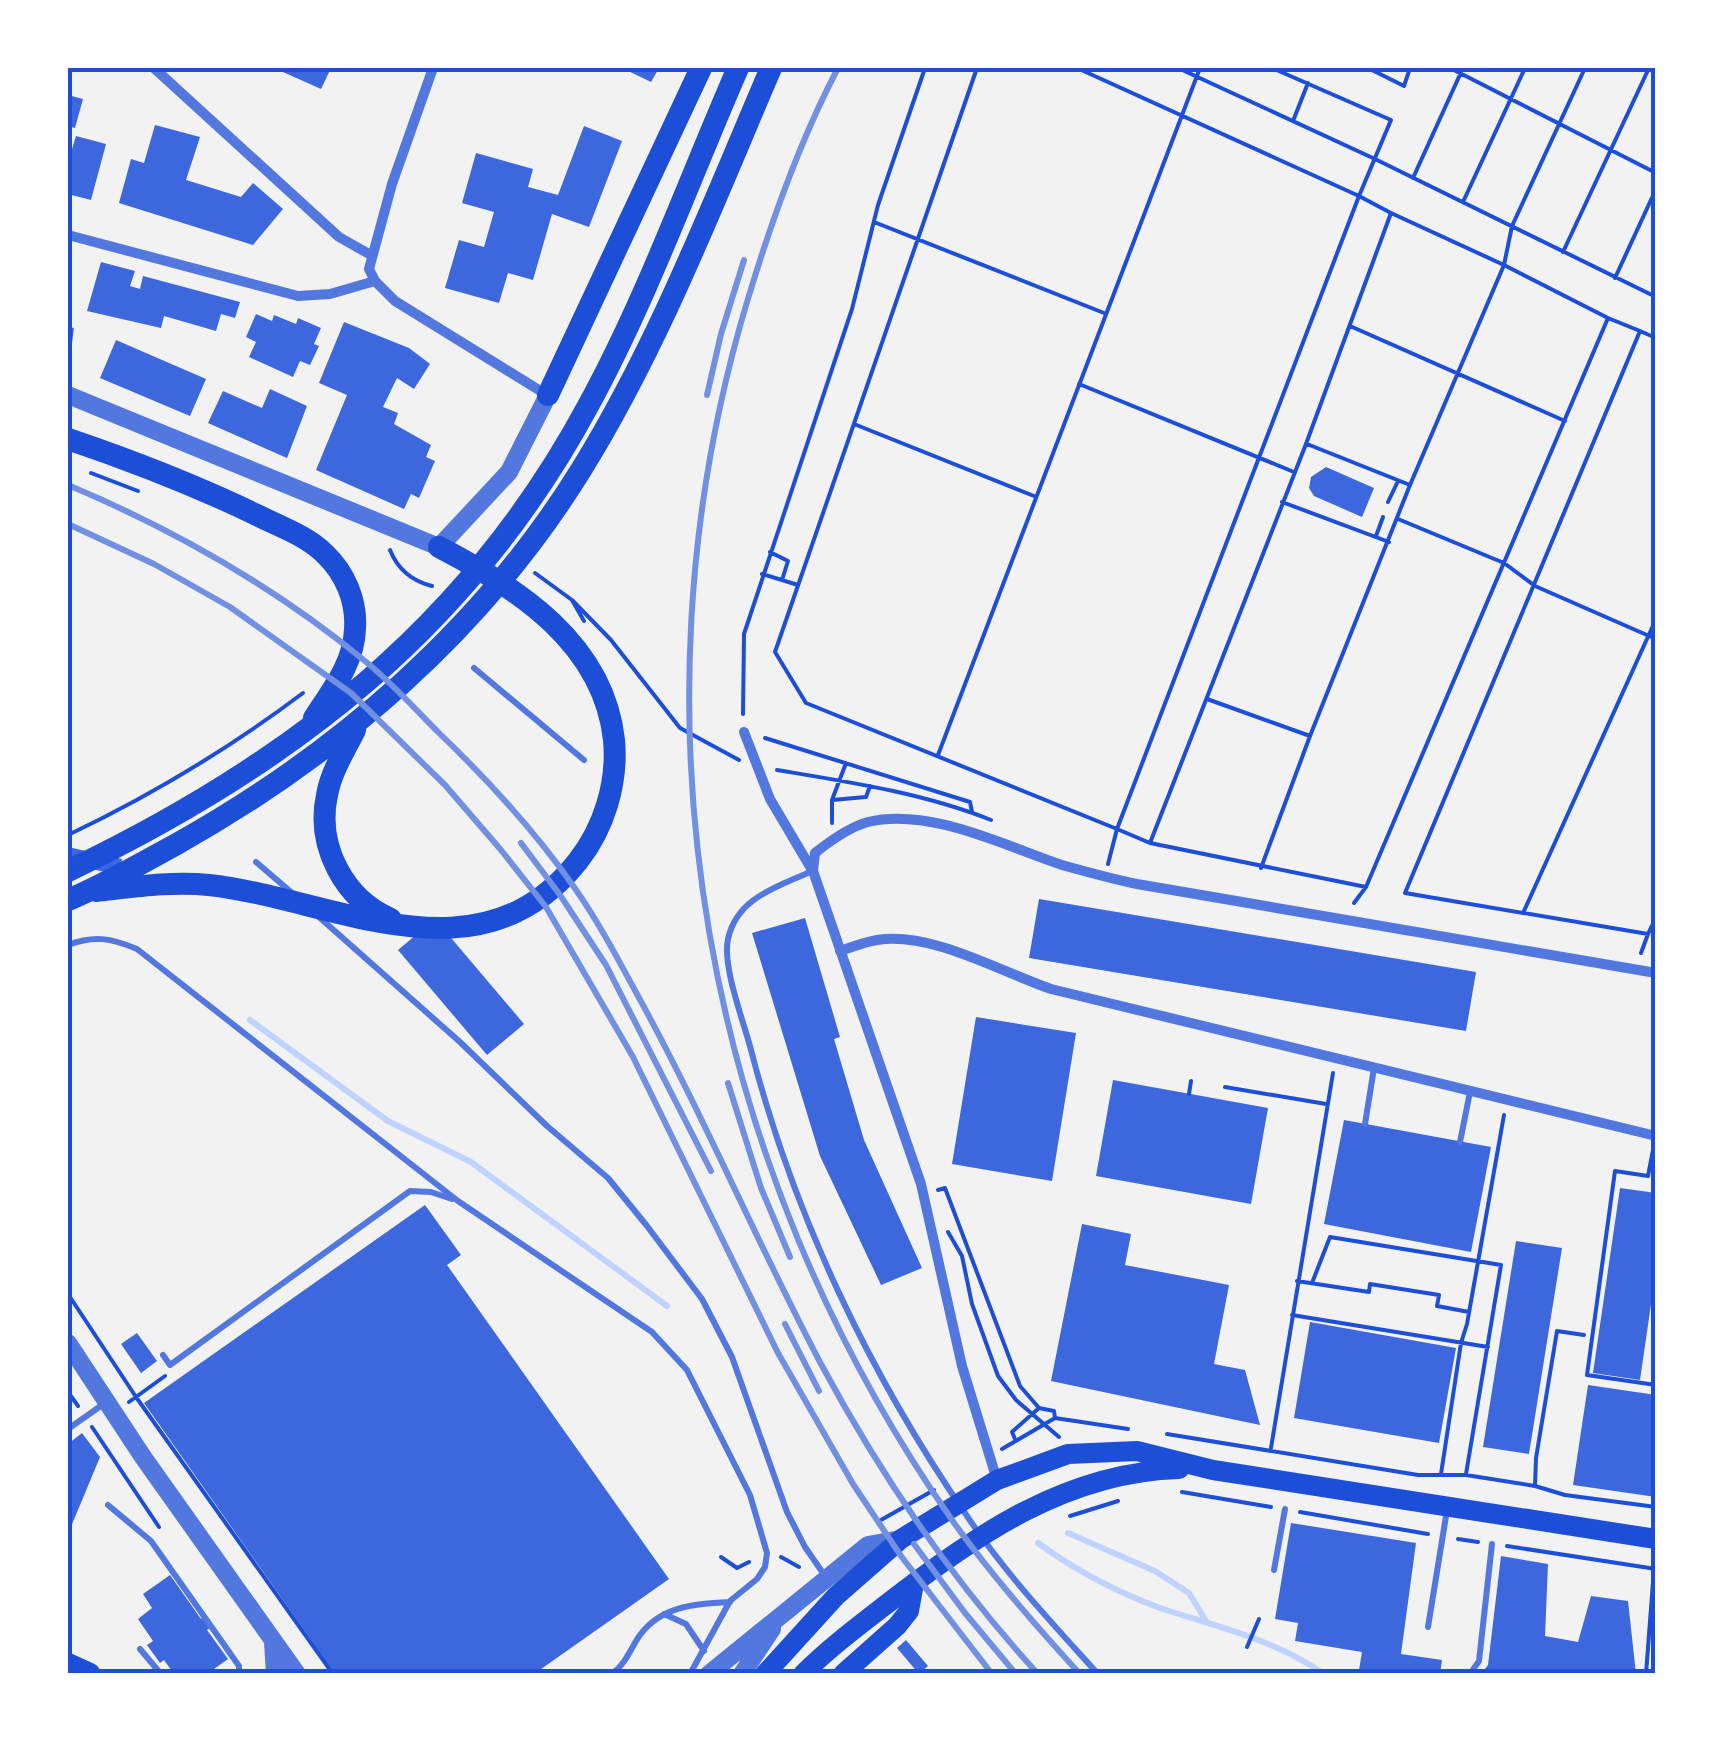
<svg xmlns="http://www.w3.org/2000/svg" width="1723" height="1741" font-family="Signika,sans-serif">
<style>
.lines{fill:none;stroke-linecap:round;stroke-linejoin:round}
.stream{stroke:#bfd3fe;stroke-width:6}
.building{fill:#3d67dc}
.path{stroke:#1d4ed8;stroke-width:4}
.service{stroke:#5277de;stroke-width:6}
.minor{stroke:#5277de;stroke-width:10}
.tertiary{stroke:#5277de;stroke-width:18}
.secondary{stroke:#1d4ed8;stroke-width:20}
.primary{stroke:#1d4ed8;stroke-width:22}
.trunk{stroke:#1d4ed8;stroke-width:22}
.rail{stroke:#7290e2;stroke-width:6}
.neatline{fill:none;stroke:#1d4ed8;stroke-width:4}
</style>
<rect width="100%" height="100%" fill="#f2f2f2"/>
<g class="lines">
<path class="stream" d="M250,1020L388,1121L471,1162L667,1306
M1068,1533L1155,1571L1189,1593L1206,1621
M1038,1543C1075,1570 1117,1592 1160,1608C1217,1627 1274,1639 1324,1674"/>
</g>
<path class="building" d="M274,68H331L321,89Z
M622,68H659L651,82Z
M68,95L83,99L75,128L68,126Z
M155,125L200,137L186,180L241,197L253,183L283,209L253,245L119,203L131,159L144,163Z
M584,126L622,141L589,227L552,214L533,280L508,273L499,303L445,288L459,240L484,247L494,212L462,203L476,153L533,169L528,187L558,195Z
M76,136L106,144L91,200L68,194V162Z
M101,262L135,271L130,286L140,289L143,276L240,302L235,318L221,314L216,331L164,316L161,328L87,311Z
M256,314L272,321L274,315L296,324L298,318L321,328L314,344L319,346L310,365L300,361L293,377L249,357L256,342L246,337Z
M344,322L409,348L430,364L414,389L397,378L383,407L398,413L394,424L431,445L426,457L435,461L419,498L411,494L404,509L316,470L347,395L319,383Z
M68,327L74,328L70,358H68Z
M116,340L206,379L190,416L100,378Z
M270,389L307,406L287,458L208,423L223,391L262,408Z
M1326,467L1374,488L1362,517L1314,496L1309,488L1311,477Z
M68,847L122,859L119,875L68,864Z
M1039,899L1476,972L1466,1031L1029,958Z
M805,918L840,1037L834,1039L864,1140L922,1268L881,1285L820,1156L752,933Z
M435,919L524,1024L487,1055L398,950Z
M976,1017L1076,1033L1052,1181L952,1164Z
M1113,1080L1268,1108L1251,1204L1096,1176Z
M1344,1120L1491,1147L1471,1252L1324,1224Z
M1620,1188L1656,1193V1270L1640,1380L1593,1373Z
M425,1205L461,1255L447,1265L669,1579L534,1674H335L144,1403Z
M1082,1224L1131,1234L1125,1265L1229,1285L1214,1364L1245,1370L1260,1425L1051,1381Z
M1516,1241L1562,1248L1529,1454L1483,1447Z
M1310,1322L1456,1348L1439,1443L1294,1418Z
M137,1333L157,1361L141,1373L121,1344Z
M1588,1385L1656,1395V1497L1573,1485Z
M82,1433L100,1457L68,1534V1444Z
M1291,1523L1416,1543L1401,1654L1442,1660L1440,1674H1382L1359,1670L1362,1652L1295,1641L1298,1623L1275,1619Z
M1501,1556L1548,1564L1545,1636L1578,1642L1591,1596L1628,1601L1636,1674H1481L1488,1665Z
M170,1575L201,1619L203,1617L210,1628L207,1630L228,1659L207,1674H174L164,1660L160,1663L147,1645L153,1641L138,1619L152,1608L143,1594Z
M906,1640L928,1666L919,1674L897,1648Z"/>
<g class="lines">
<path class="path" d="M977,68L775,652L806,703L1117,829L1359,196L1077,68
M1178,68L1375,159L1656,297
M1272,68L1391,120L1359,196L1391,213
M1368,68L1404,86L1410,68
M1450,68L1656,173
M1293,121L1308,83
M1413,178L1463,68
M1463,202L1525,68
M874,222L1104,313
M1563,252L1649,68
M1615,278L1656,189
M1608,318L1640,331
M1350,326L1565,421
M1656,338L1640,331L1405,893L1648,934L1656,917
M1079,384L1294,472
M854,424L1034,496
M1307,444L1410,485
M91,473L138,491
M1282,502L1389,542
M1388,502L1398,481
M1398,519L1504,563L1535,586L1656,639
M1376,536L1383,517
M390,550C398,570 412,581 432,586
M770,552L788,561L782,580
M535,573L572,600L584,621
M762,574L798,585
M572,600L611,640L680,728L739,760
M1207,699L1310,736
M743,714L744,634L852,309L878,205L925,68
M765,738L970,802L972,812
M938,755L1200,68
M777,770C849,782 923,793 991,820
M832,800L866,797L870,786
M832,823V800L846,763
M68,835C150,796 230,748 303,693
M1108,864L1117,829L1150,843L1366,887L1608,318L1504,265L1391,213L1306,444L1150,843
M1261,868L1310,736L1410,485L1504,265L1512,226L1585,68
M1354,903L1366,887
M1524,911L1656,619
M1641,953L1648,934
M1225,1087L1326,1104
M1189,1094L1191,1081
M1653,1150L1648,1176L1615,1171L1587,1375L1656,1385
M938,1190L945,1188L1020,1386L1039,1408L1054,1411L1055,1418
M948,1232L962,1256L972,1304L998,1376L1016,1400L1059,1437
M1297,1281L1369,1292L1370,1284L1439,1295L1437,1306L1469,1312
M1312,1283L1330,1237L1501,1265L1466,1474
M68,1294L136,1397L333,1674
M1292,1315L1488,1347
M68,1392L78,1406
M129,1402L165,1376
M92,1427L159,1527
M1167,1434L1418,1475H1466L1535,1486L1565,1495L1656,1507
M1015,1439L1012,1432L1039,1408
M1271,1448L1333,1073
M1002,1449L1055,1418L1128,1429
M1441,1474L1461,1343L1467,1324L1504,1115
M1535,1486L1536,1458L1557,1331L1584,1335
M1182,1492L1271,1507
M1300,1512L1428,1534
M1070,1516L1118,1501
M881,1520L934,1490
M1458,1539L1478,1542
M1507,1546L1656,1569
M721,1557L737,1568L749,1562
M781,1557L799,1567
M1247,1647L1259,1619
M1646,1674L1654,1569"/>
<path class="service" d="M474,668L584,760
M256,862L291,892
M812,871C778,887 737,897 728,939C722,967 744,1022 751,1050C794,1216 870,1375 967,1516C1005,1573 1052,1623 1098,1674
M319,917L460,1042L547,1126L608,1178L647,1226L702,1299L732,1357L787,1512L805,1547L825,1576
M68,945C94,935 111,938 137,949L458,1201L652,1332L687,1370L750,1495L767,1553L765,1567L757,1579L730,1601L690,1674
M1365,1124L1374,1068
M1460,1142L1470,1092
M163,1355L170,1365L410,1191L431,1192L452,1199
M68,1429L105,1403
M108,1505L151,1541L239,1666V1674
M1274,1570L1285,1509
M664,1614L686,1624L704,1651
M1428,1627L1447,1510
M140,1649L161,1674
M612,1674C624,1665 629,1653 636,1641C657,1606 693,1604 730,1602
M1470,1674L1479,1661L1492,1544"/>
<path class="minor" d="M154,68L339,237L371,255
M433,68L392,184L369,269L375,281L395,301L547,395
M68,235L298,296L330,294L375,281
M744,732L770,799L812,870
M840,951C852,947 865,942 877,940C931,931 1001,972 1051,989L1656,1136
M997,1480L962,1366L921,1184L813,871L815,853C830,841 849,827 868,822C929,807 1005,846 1062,865C1087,872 1112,879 1137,884L1656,973"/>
<path class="tertiary" d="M68,395L439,547L509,472L548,395
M68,1343L143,1457L297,1674
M273,1642L275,1674
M709,1674L868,1545L901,1539
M742,1674L772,1629"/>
<path class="secondary" d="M765,1674L836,1596L901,1539L997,1480L1068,1454L1137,1451L1213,1470L1656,1539
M803,1674C830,1647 861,1624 892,1600C977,1534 1068,1472 1179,1469
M843,1674L897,1626L909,1611L914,1583"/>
<path class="primary" d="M548,395L701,68
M68,1664L90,1674"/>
<path class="trunk" d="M68,439C133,461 197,486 259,516C281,527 307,536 325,554C345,573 357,601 355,629C354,663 332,690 314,718
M355,730C345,750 331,772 327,795C316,846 344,899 391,919
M68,871C291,764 469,627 588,406C647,298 689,180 738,68
M96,891C133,887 172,881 209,885C334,899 479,987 578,861C604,828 618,783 614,740C604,644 518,588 439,547
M68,900C104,885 140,864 175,845C338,754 482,630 581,470C659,344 713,203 771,68"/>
<path class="rail" d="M838,68C799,142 771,222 747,302C622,719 704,1165 952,1520C991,1575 1035,1625 1080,1674
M707,395L721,334L744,260
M68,485C175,530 275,587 365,661C392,683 415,709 439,733C488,780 535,831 574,887C598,921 618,959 638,996C704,1116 757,1243 821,1364C881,1476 952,1580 1038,1674
M68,524L154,564L230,607L351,693L445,785L501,850L546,907L633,1057L778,1353L853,1484L901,1556L992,1674
M521,843L560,895L606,965L711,1171
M728,1083L761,1188L790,1257
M785,1324L819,1391
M914,1544L965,1613L1016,1674"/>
</g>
<rect width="1723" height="1741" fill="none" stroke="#ffffff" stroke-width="140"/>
<rect x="70" y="70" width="1583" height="1601" class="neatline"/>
</svg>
